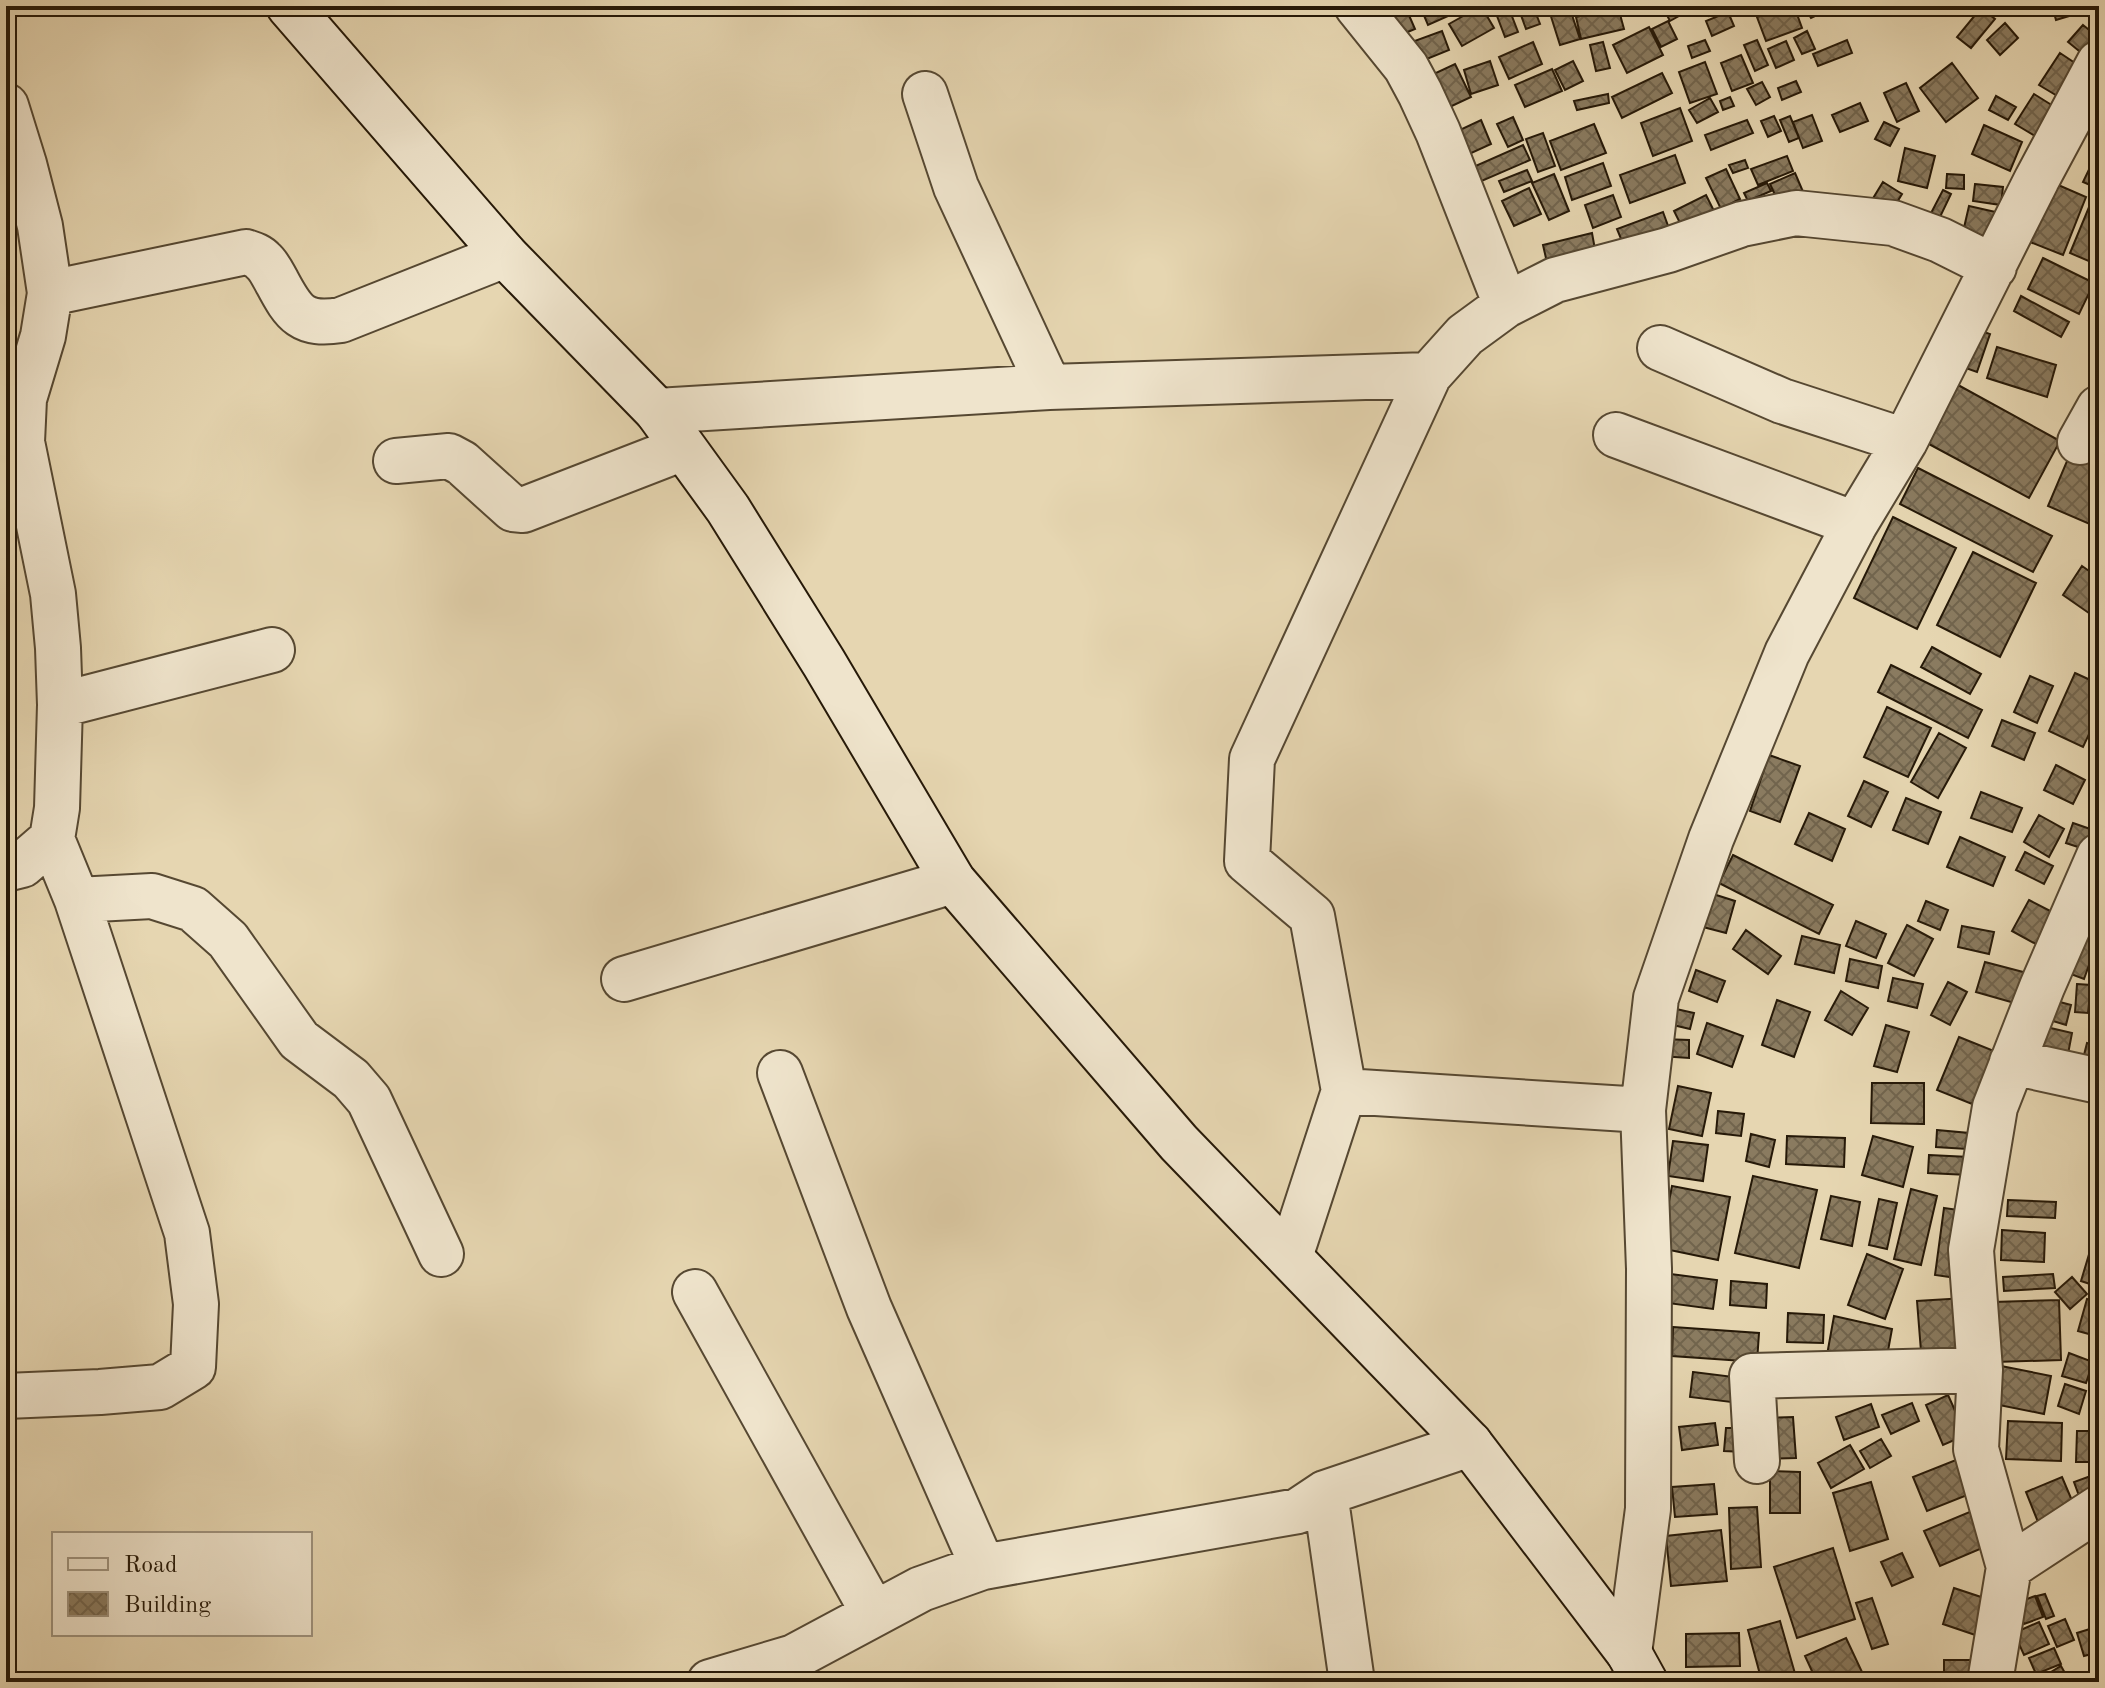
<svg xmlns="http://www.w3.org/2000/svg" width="2105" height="1688" font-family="'Old Standard TT',serif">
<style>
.building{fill:url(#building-cross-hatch);stroke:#261908;stroke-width:2}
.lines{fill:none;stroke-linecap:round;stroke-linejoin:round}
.street-casing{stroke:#564832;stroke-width:48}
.secondary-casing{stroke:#261908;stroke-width:48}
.street{stroke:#efe4cc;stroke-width:44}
.secondary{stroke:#efe4cc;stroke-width:44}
</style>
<defs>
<pattern id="building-cross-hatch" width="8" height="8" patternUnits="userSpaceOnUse" patternTransform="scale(2)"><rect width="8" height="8" fill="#8a7b60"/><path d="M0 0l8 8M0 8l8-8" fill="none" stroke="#71644d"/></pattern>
</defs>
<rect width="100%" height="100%" fill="#e6d6b1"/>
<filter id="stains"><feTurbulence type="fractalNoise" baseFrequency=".0025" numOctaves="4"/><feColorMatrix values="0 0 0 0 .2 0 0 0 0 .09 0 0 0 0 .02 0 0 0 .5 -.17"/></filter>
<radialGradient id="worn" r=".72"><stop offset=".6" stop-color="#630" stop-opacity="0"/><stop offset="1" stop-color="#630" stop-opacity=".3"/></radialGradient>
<path class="building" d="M1382,6H1405L1415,29L1396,37Z
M1420,6H1454L1457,12L1428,25Z
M1481,6L1494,28L1462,46L1449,24Z
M1499,6H1508L1518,32L1505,37L1494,8Z
M1520,6H1533L1540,24L1526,29L1518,7Z
M1552,6H1569L1580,39L1560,45L1548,7Z
M1662,6H1685L1688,11L1670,21Z
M1704,6H1725L1726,9L1709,16Z
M1787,6H1794L1802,28L1766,41L1757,17Z
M1816,6H1836L1811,18L1807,11Z
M2052,6H2065L2069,16L2056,20Z
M1618,7L1624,29L1581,39L1576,17Z
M1981,8L1995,19L1971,48L1957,37Z
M1728,12L1734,26L1712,36L1706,21Z
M1668,21L1677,39L1661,47L1652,29Z
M2005,23L2018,38L2000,55L1987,40Z
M2083,25L2099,38V46L2089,59L2068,42Z
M1649,27L1663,55L1627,73L1613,45Z
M1442,31L1449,50L1417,63L1409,43Z
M1807,31L1815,49L1802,54L1794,38Z
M1705,40L1710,51L1692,58L1688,46Z
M1757,40L1768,65L1755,71L1744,45Z
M1847,40L1852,53L1818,66L1813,54Z
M1786,41L1794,60L1776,68L1768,49Z
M1533,42L1542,64L1509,79L1499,57Z
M1603,42L1610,68L1596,71L1590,45Z
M2060,53L2084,69L2064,100L2039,85Z
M1741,55L1753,83L1732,91L1721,63Z
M1490,61L1498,85L1471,94L1464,70Z
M1573,61L1583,81L1565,90L1555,70Z
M1705,62L1717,94L1690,103L1679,72Z
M1952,63L1978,98L1946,122L1920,88Z
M1455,64L1471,97L1439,112L1423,79Z
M1552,69L1562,91L1525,107L1515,85Z
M1662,73L1672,93L1622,118L1612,97Z
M1796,81L1801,92L1782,100L1778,88Z
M1762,82L1770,97L1756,105L1747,89Z
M1906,83L1919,111L1897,122L1884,93Z
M1608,94L1609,103L1577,110L1574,101Z
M2034,94L2058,109L2040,139L2015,124Z
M1996,96L2016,107L2008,120L1989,110Z
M1730,97L1734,106L1723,110L1720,101Z
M1710,98L1718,112L1697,123L1689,110Z
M1860,103L1868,121L1840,132L1832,115Z
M1680,108L1692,141L1653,156L1641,123Z
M1812,115L1822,141L1803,148L1793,122Z
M1774,116L1781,131L1768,137L1761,121Z
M1790,116L1799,138L1789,142L1780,120Z
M1513,117L1523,140L1508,147L1497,124Z
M1481,120L1491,144L1456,160L1445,137Z
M1747,120L1753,133L1711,150L1705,135Z
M1884,122L1899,129L1890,146L1875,139Z
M1594,124L1606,153L1561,170L1550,141Z
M1984,125L2022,142L2010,171L1972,154Z
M1543,133L1555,166L1538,172L1526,139Z
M1523,145L1530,160L1477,183L1471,168Z
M1905,148L1935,156L1927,188L1898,181Z
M1675,155L1685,183L1630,203L1620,175Z
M2096,155L2099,156V189L2083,182Z
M1787,156L1793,171L1758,185L1751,169Z
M1745,160L1748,168L1733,173L1729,165Z
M1603,163L1611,186L1572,200L1565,177Z
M1726,169L1740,199L1721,209L1706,178Z
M1527,170L1532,181L1504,192L1499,181Z
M1795,173L1807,201L1783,212L1770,184Z
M1554,174L1569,211L1549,220L1532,183Z
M1947,174L1964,175V189L1946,188Z
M2049,181L2086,197L2063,255L2025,240Z
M1883,182L1902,194L1891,212L1872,200Z
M1767,183L1771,191L1748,201L1744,193Z
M1975,184L2003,187L2001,205L1973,201Z
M1529,188L1541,214L1514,226L1502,201Z
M1943,190L1951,194L1939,219L1930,215Z
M1613,195L1621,217L1593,228L1585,205Z
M1706,195L1718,219L1686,235L1674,211Z
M2094,195L2099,197V244L2091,262L2070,253Z
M1969,206L2000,213L1994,239L1963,232Z
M1663,212L1671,234L1626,251L1617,229Z
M1592,233L1596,255L1548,267L1543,245Z
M2043,258L2094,283L2079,314L2028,289Z
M2021,296L2069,322L2061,337L2014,311Z
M1970,327L1990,334L1977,372L1957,365Z
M1997,347L2056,365L2047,397L1987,378Z
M1958,385L2060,441L2029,498L1927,443Z
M2070,454L2099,467V528L2048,506Z
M1918,468L2052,536L2033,572L1900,504Z
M1893,517L1956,548L1917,629L1854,598Z
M1973,552L2036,583L2000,657L1937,625Z
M2082,566L2099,578V614L2096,618L2063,595Z
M1932,647L1981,674L1970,694L1921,667Z
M1891,665L1982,710L1968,738L1878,692Z
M2075,673L2099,684V713L2083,747L2049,731Z
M2030,676L2053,686L2037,723L2014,712Z
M1887,707L1931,728L1908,777L1864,757Z
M2002,720L2035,733L2024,760L1992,746Z
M1939,733L1966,748L1938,798L1911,782Z
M1769,755L1800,766L1780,822L1750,811Z
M2056,765L2085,780L2073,804L2044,790Z
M1864,781L1888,792L1871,827L1848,816Z
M1981,792L2022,808L2012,832L1971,818Z
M1906,798L1941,812L1928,844L1893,830Z
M1809,813L1845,829L1832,861L1795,844Z
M2039,815L2064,829L2049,857L2024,842Z
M2073,823L2093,830L2087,850L2066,843Z
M1960,837L2005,857L1993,886L1947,867Z
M2025,852L2053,866L2044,884L2016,870Z
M1733,855L1833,905L1819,934L1719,883Z
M1713,894L1735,901L1726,933L1703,927Z
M2029,900L2060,916L2043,948L2012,931Z
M1926,901L1948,910L1940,930L1918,921Z
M1856,921L1886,934L1876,958L1846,946Z
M1907,925L1933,939L1914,976L1888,963Z
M1962,926L1994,932L1989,954L1958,947Z
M2075,928L2099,937L2084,979L2060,970Z
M1746,930L1781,956L1768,974L1733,949Z
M1802,936L1840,945L1834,973L1795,964Z
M1850,959L1882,966L1878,988L1846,981Z
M1985,962L2027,973L2018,1004L1976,992Z
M1696,970L1725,981L1717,1002L1689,991Z
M1893,978L1923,984L1917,1008L1888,1001Z
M1948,982L1967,992L1950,1025L1931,1015Z
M2077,984L2091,985L2088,1013L2075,1012Z
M1841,991L1868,1008L1852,1035L1825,1020Z
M2045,998L2071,1005L2066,1025L2040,1017Z
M1777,1000L1810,1012L1794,1057L1762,1045Z
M1663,1006L1694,1013L1690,1029L1660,1022Z
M1707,1023L1743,1036L1732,1067L1697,1054Z
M1886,1025L1909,1032L1897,1072L1874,1066Z
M2042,1026L2072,1033L2068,1054L2037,1047Z
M1959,1037L1994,1051L1972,1104L1937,1090Z
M1661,1039L1689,1040V1058L1660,1056Z
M2087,1043L2099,1046V1070L2081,1067Z
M1872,1083H1924V1124L1871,1123Z
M1678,1086L1711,1093L1702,1136L1669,1129Z
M1718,1111L1744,1114L1741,1136L1716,1133Z
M1937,1130L1969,1133L1967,1149L1936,1147Z
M1751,1134L1775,1140L1769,1167L1746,1161Z
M1787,1136L1845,1138L1844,1167L1786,1164Z
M1873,1136L1913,1147L1903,1187L1862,1175Z
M1673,1141L1708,1145L1703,1181L1668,1176Z
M1929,1155L1969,1157L1968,1175L1928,1173Z
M1753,1176L1817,1190L1799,1268L1735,1253Z
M1672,1186L1730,1197L1718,1260L1660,1248Z
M1911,1189L1937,1196L1921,1265L1894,1259Z
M1831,1196L1860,1202L1852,1246L1821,1239Z
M1879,1199L1897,1203L1887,1249L1869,1245Z
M2008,1200L2056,1202L2055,1218L2007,1216Z
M1944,1208L1966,1211L1957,1278L1935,1275Z
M2002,1230L2045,1233L2044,1262L2001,1260Z
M2090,1251L2099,1254V1277L2096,1286L2081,1281Z
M1867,1254L1903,1269L1885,1319L1848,1305Z
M1663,1273L1717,1280L1713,1309L1660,1302Z
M2053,1274L2055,1288L2004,1291L2003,1277Z
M2072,1277L2087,1294L2070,1309L2055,1292Z
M1731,1281L1767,1284L1766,1308L1730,1305Z
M1965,1298L1969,1360L1922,1364L1917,1301Z
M2087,1299L2099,1302V1325L2096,1336L2078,1331Z
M2059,1300L2061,1360L1995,1362L1993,1302Z
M1788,1313L1824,1315L1823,1343L1787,1342Z
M1834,1316L1892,1329L1885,1367L1827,1355Z
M1673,1327L1759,1333L1757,1362L1672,1356Z
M2069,1353L2093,1362L2086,1383L2062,1376Z
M2001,1366L2051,1376L2044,1414L1994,1404Z
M1693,1372L1734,1377L1731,1402L1690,1397Z
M2065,1384L2086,1391L2079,1414L2058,1406Z
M1948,1395L1966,1435L1943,1445L1926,1405Z
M1912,1403L1919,1421L1891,1434L1882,1415Z
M1871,1404L1879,1427L1844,1440L1836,1417Z
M1793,1417L1796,1458L1767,1459L1765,1418Z
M2008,1421L2062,1423L2061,1461L2006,1459Z
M1715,1423L1718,1445L1682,1450L1679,1427Z
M1726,1428H1746L1745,1452L1724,1451Z
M2077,1431H2099V1462H2076Z
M1881,1439L1891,1456L1870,1468L1860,1451Z
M1850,1445L1864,1469L1831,1488L1818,1463Z
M1971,1454L1985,1488L1927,1511L1913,1477Z
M1770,1471L1800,1472V1513H1770Z
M2099,1473V1497L2082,1504L2074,1482Z
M2062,1477L2079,1517L2042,1532L2026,1492Z
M1871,1482L1888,1539L1850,1551L1833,1493Z
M1714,1484L1717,1514L1675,1517L1672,1487Z
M1757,1507L1761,1567L1731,1569L1729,1508Z
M1972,1511L1987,1546L1940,1566L1924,1531Z
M1721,1530L1727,1581L1671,1586L1666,1536Z
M1833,1548L1855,1619L1797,1638L1774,1567Z
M1902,1553L1913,1577L1892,1586L1881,1562Z
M1954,1588L1993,1601L1981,1637L1943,1624Z
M2045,1594L2054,1616L2046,1619L2037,1596Z
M2035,1596L2043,1617L2024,1624L2016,1603Z
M1872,1598L1888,1644L1872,1649L1856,1603Z
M2065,1619L2074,1640L2057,1647L2048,1626Z
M1780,1621L1796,1677L1778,1682H1762L1748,1630Z
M2039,1622L2049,1644L2024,1655L2014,1633Z
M2093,1628L2099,1652L2084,1656L2077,1633Z
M1739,1633L1740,1666L1686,1667V1634Z
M1846,1638L1862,1672L1841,1682H1817L1805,1656Z
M2054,1648L2061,1664L2036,1674L2029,1658Z
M1944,1660H1970L1971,1682H1944Z
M2061,1666L2070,1682H2050L2046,1675Z
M1751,1674L1753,1682H1723Z"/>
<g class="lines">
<defs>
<path id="street" d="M1357,6L1406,67L1420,93L1438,132L1506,305
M925,94L956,187L1049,387
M6,106L24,164L40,226L50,293L43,336L24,399L22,442L53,594L58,648L60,705L57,808L52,839L22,865L6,869
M50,293L246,252C252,254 259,256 263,261C269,266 273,275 277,282C294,314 302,326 341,320L505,255
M1660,348L1782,401L1905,441
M657,411L1049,387L1429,375
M1616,435L1855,524
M2080,442L2099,408
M396,461L449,456L462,463L513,509L523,510L683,448
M60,705L272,650
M77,900L152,896L193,909L228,940L299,1040L351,1079L369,1100L441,1254
M624,979L953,881
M2012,1062L2099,1081
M780,1073L869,1308L983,1567
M1344,1091L1643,1110
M1290,1257L1344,1091L1312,916L1247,861L1252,759L1429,375L1465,335L1506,305L1555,280L1668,250L1742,224L1796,213L1893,223L1940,240L1994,267
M695,1292L874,1614
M6,1396L100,1392L160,1387L193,1367L196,1304L187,1233L77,900L52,839
M1757,1461L1752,1376L1980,1370
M1325,1493L1352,1682
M2009,1567L2099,1508
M1629,1653L1648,1509L1649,1269L1643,1110L1656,998L1711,839L1787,653L1855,524L1905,441L2037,179L2099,63
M710,1682L794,1657L921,1589L983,1567L1298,1511L1325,1493L1470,1444
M1990,1682L2009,1567L1976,1449L1980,1370L1971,1250L1995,1107L2042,987L2099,856"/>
<path id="secondary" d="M289,6L505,255L657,411L728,509L824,663L953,881L1179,1143L1470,1444L1629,1653L1645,1682"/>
</defs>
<use href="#street" class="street-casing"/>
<use href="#secondary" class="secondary-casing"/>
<use href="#street" class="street"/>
<use href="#secondary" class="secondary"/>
</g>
<rect width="2105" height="1688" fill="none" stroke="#e6d6b1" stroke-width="32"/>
<rect x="8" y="8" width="2089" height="1672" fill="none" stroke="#261908" stroke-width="4"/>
<rect x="16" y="16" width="2073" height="1656" fill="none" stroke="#261908" stroke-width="2"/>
<rect x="52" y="1532" width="260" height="104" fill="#efe4cc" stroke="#9f937e" stroke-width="2"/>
<rect x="68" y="1558" width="40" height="12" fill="#efe4cc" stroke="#9f937e" stroke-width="2"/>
<text x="124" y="1572" font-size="24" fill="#261908">Road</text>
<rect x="68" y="1592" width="40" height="24" fill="url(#building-cross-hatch)" stroke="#9f937e" stroke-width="2"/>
<text x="124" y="1612" font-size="24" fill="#261908">Building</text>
<rect width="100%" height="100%" filter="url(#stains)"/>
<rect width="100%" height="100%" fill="url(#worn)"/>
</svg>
